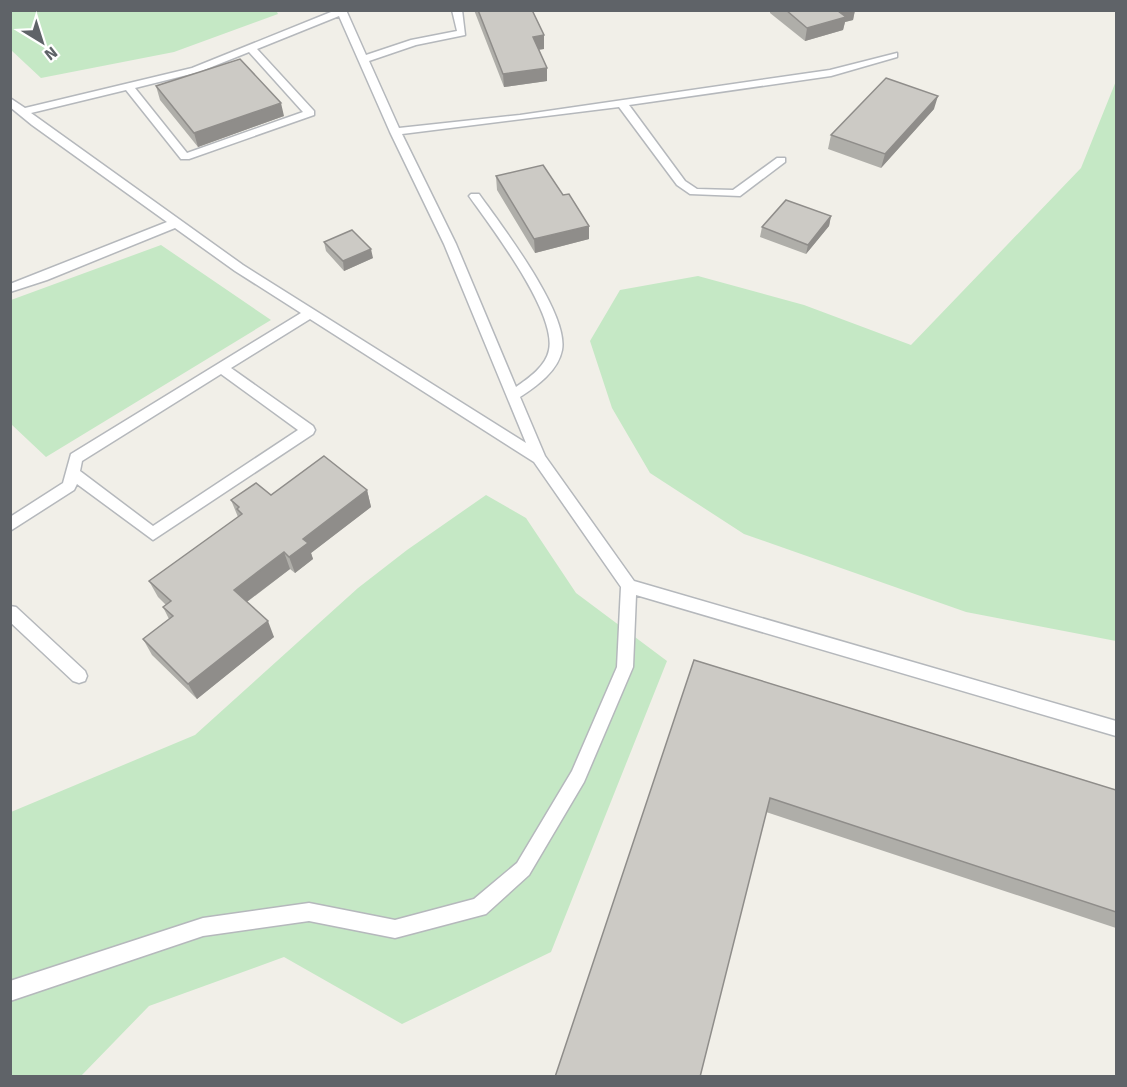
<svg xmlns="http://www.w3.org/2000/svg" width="1127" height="1087" font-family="Signika,sans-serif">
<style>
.green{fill:#c5e8c5}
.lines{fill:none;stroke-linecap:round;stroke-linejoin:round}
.service-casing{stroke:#b5b8bc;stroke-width:3}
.service{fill:#fff;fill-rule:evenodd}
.wall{fill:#afaea9}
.shaded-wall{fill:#8f8d8a}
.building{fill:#cccac5;stroke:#8f8d8a;stroke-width:1.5}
</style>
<rect width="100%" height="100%" fill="#f1efe8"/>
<path class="green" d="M276,10L278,14L174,52L41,78L11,50V11Z
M1116,81V641L966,612L744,534L650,473L612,408L590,341L620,290L698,276L804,305L911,345L1081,168Z
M161,245L271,320L46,457L11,424V300Z
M486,495L526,518L576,593L667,661L551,952L402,1024L284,957L149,1006L81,1076H11V812L195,735L358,588L407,550Z"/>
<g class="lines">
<defs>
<path id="service" d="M336,10H346L366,55L411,40L457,31L452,10H462L465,35L416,45L369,61L399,128L520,115L830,70L897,53V57L831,76L629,105L685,181L697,189L733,190L777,158H785V162L740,196L690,194L677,185L619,107L402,134L456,244L516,387C529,378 546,366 549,350C557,313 491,227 469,196L471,194H479C501,225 569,313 562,350C558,371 537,386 520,397L545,456L634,581L1116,721V736L636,595L633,667L584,782L529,875L486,914L395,938L309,921L203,936L10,1001V981L203,918L309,903L395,920L474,899L517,863L572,771L617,667L621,587L534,462L310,319L231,368L313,426L315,430L313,434L153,540L77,484L74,490L10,531V517L63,483L71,454L301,313L235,271L175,228L47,280L10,292V284L167,222L32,125L10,107V98L25,108L192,68ZM339,16L390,132L444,244L526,443L243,265L31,113L126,90L181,159H189L314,115V111L257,49ZM249,52L303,112L187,153L135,88L199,72ZM221,374L298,430L153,526L80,471L82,461Z
M10,606L16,607L85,671L87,676L85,681L79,683L73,681L10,622Z"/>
</defs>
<use href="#service" class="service-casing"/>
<use href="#service" class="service"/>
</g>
<path class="wall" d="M474,10H532L544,35V49L539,50L547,68V81L504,87Z
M770,10H855L853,20L845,22L843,30L805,41L770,13Z
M156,86L284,116L198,147L160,100Z
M934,109L881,168L828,149L831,135Z
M496,176L589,239L535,253L497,190Z
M831,216L829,226L806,254L760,237L762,227Z
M324,242L373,258L344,271L326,251Z
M367,490L371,507L311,553L313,559L295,573L290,569L247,602L274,637L197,699L152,655L143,639L169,619L163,607L166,605L158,597L149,581L238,517L231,500L271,495Z
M694,660L1116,790V928L766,812Z"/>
<path class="shaded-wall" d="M841,10H855L853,20L845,22L843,30L805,41L807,28Z
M544,35V49L533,50V37Z
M547,68V81L504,87L503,74Z
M938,96L934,109L881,168L885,154Z
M281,103L284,116L198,147L194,133Z
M831,216L829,226L806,254L808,245Z
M589,226V239L535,253L534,239Z
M371,249L373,258L344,271L343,261Z
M367,490L371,507L311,553L313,559L295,573L289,557L303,539Z
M284,552L290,569L241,606L234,590Z
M268,621L274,637L197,699L188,684Z"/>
<path class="building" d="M478,10H532L544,35L533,37L547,68L503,74Z
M786,10H841L838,11L846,17L807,28Z
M240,59L281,103L194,133L156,86Z
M886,78L938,96L885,154L831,135Z
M543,165L563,195L569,194L589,226L534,239L496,176Z
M786,200L831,216L808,245L762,227Z
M352,230L371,249L343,261L324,242Z
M324,456L367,490L303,539L308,543L289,557L284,552L234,590L268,621L188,684L143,639L173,616L163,607L171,601L149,581L242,514L237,509L239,507L231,500L256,483L271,495Z
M694,660L1116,790V912L770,798L700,1077H555Z"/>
<rect width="1127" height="1087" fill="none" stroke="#5f6368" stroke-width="24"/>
<g transform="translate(42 42) rotate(142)" stroke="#ffffff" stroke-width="4.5" paint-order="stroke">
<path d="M0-4.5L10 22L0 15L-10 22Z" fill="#5f6368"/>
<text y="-9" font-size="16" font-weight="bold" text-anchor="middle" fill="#5f6368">N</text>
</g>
</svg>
